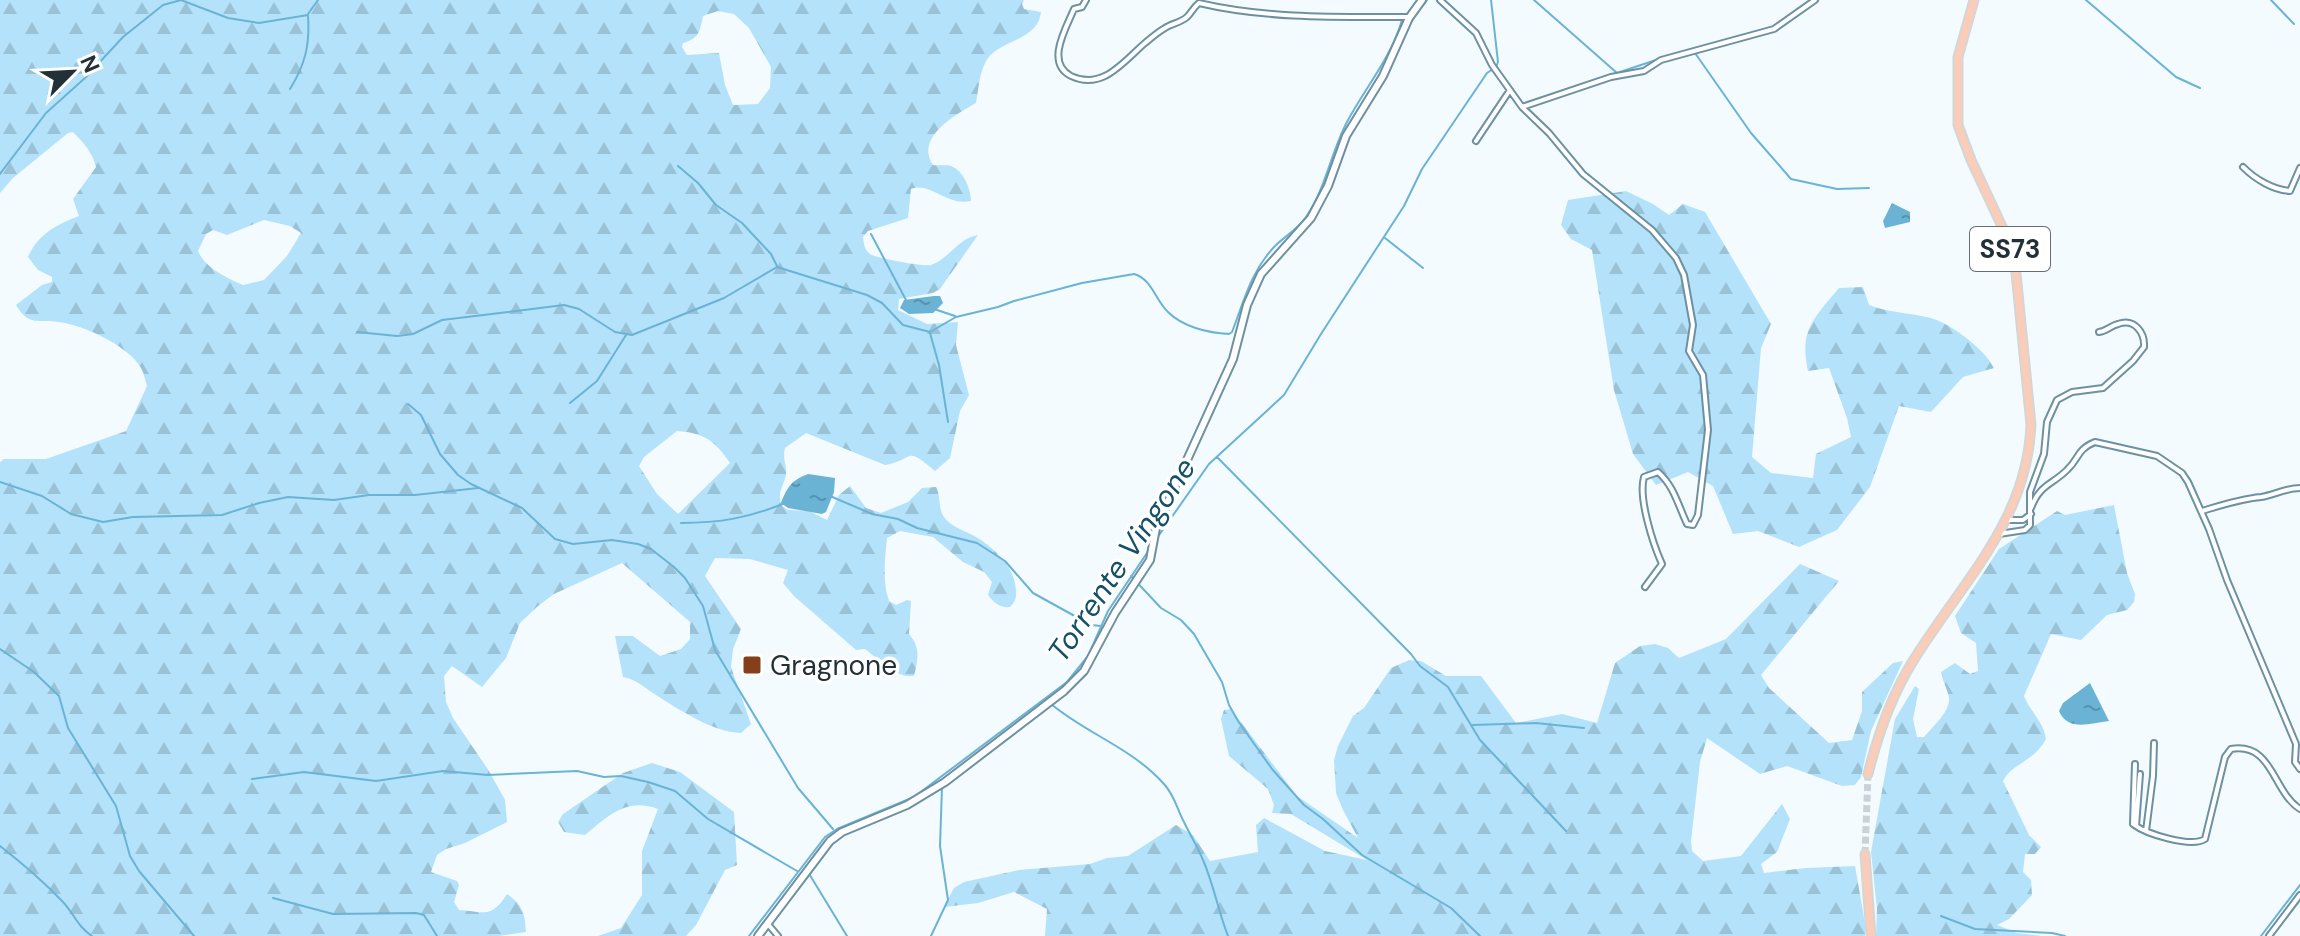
<svg xmlns="http://www.w3.org/2000/svg" width="2300" height="936" font-family="'DM Sans',sans-serif">
<style>
.forest{fill:url(#forest-firs);fill-rule:evenodd}
.water{fill:url(#water-ripples)}
.lines{fill:none;stroke-linecap:round;stroke-linejoin:round}
.stream{stroke:#6ab3d5;stroke-width:2}
.primary-tunnel{stroke:#c9d3d7;stroke-width:7;stroke-dasharray:7 3.5;stroke-linecap:butt}
.street-casing{stroke:#6e91a2;stroke-width:8}
.secondary-casing{stroke:#6e91a2;stroke-width:10}
.primary-casing{stroke:#d3d6d7;stroke-width:11}
.street{stroke:#fff;stroke-width:4}
.secondary{stroke:#fff;stroke-width:6}
.primary{stroke:#fbcdb8;stroke-width:7}
.poi-dot{fill:#853f1a;stroke:#fff;stroke-width:3}
.labels{text-anchor:middle;stroke-width:7;stroke-linejoin:round;paint-order:stroke}
.shield{fill:#fff;stroke:#646f74;stroke-width:2}
.shield-label{font-size:26px;font-weight:bold;fill:#223138}
.poi-label{font-size:28px;fill:#223138;stroke:#fff;text-anchor:start}
.water-label{font-size:30px;font-style:italic;fill:#145068;stroke:#fff}
</style>
<defs>
<pattern id="forest-firs" width="22" height="20" patternUnits="userSpaceOnUse" patternTransform="scale(2)"><rect width="22" height="20" fill="#b4e2fa"/><path d="M5 1l3.5 6h-7zM16 11l3.5 6h-7z" fill="#9ac2d7"/></pattern>
<pattern id="water-ripples" width="26" height="14" patternUnits="userSpaceOnUse" patternTransform="scale(2)"><rect width="26" height="14" fill="#6ab3d5"/><path d="M2 4q2-2 4 0t4 0M15 11q2-2 4 0t4 0" fill="none" stroke="#5792ae"/></pattern>
</defs>
<rect width="100%" height="100%" fill="#f3fbff"/>
<path class="forest" d="M0,0H1024L1022,4L1024,9L1041,12C1038,40 1002,40 988,58C979,71 979,88 976,103C957,114 914,137 933,165C939,166 948,164 953,167C964,172 971,190 971,201C947,206 929,181 911,189L908,218L868,231L863,237C864,244 864,249 870,254C876,258 924,267 931,265C949,259 958,238 978,235L940,289L933,293L899,299L898,310L927,324L958,322L956,345L969,395L960,411L950,458L935,471C903,444 916,460 885,465L806,433L785,448C782,458 787,465 786,474C784,487 776,492 782,506L788,510L809,511L827,520L839,495L850,486L866,508L881,513L908,502L922,488L936,487C941,496 938,509 944,517C951,527 966,531 976,537C992,546 1013,566 1015,584C1017,594 1017,600 1010,607C1000,608 994,603 988,595L992,582L984,572L963,562L933,537L900,531L887,538C885,559 882,581 889,601L896,605L907,600L911,601L909,634C921,648 918,659 914,676C894,678 880,660 865,649L856,650L794,596L783,583L788,570L750,559L715,558L705,576L741,629L733,649L731,667L751,724L741,733C712,732 680,710 656,695C643,687 638,680 623,677L615,636H633L660,656L681,649L690,639V622L622,563L554,594L538,606L520,623L506,658L482,687L452,666L444,676L446,702L453,718L489,771L505,800L507,822L465,843L446,849L437,855L431,872L457,881L459,885L454,902L459,910C482,911 491,920 507,894C523,905 525,914 526,932L499,936H0V462L4,459H46L126,431L147,386C145,380 144,373 141,368C129,346 83,325 59,322C38,319 29,327 16,305L42,285L52,282V277L38,270L28,257C38,234 56,225 79,216L73,199L96,167C93,153 83,142 73,132L68,133L13,178L0,193ZM718,11L734,14L749,28L771,67L770,88L758,104L733,105L725,85L719,53L687,55L682,47L683,43C699,39 700,31 703,16ZM264,220L290,226L301,233L287,256L264,280L243,285C227,278 205,268 198,251L206,234L213,230L227,235ZM677,431C705,433 715,441 730,463L678,514L657,494L639,466L644,457Z
M1626,191L1653,204L1669,215L1683,204L1705,212L1771,324L1761,348L1752,457L1771,473L1813,478L1816,454L1851,437L1847,418L1829,368L1808,371C1799,330 1814,318 1839,288L1863,287L1869,305C1892,314 1918,313 1937,320C1956,328 1986,351 1994,368L1963,377L1931,412L1899,406L1870,487L1837,530L1799,547L1758,531L1733,534L1713,486L1688,472L1656,485L1633,454L1614,390L1592,250L1571,239L1561,225L1568,200Z
M2114,505L2127,573L2135,594L2134,602L2127,610L2107,615L2081,640L2051,634L2024,696C2030,711 2044,723 2046,739C2034,762 2012,763 2003,781L2029,835L2041,847L2035,854H2025L2023,872L2031,880L2032,895L2009,919L1997,925L2017,933L2042,936H1876L1877,909L1871,852L1895,719L1915,686L1919,689L1913,719L1917,737H1924C1932,727 1950,712 1949,698C1948,690 1942,680 1941,672L1955,663L1970,674L1978,671L1976,643L1961,633L1955,616L1999,549L2057,511L2065,515Z
M1800,564L1839,581L1761,675L1769,688L1829,743L1852,740L1862,711V692L1893,663L1903,661L1871,731L1861,777L1855,785L1842,786L1787,766L1760,774L1707,738L1700,762L1691,841L1692,851L1703,861L1741,856L1782,804L1790,819L1777,852L1761,864L1764,873L1806,868L1855,866L1865,923V936H1045L1047,909L1014,892L978,903L944,907L954,888L964,882L1019,870L1090,864L1107,858L1128,856L1176,825L1193,835L1210,861L1258,852L1256,825L1264,818L1325,851L1367,860L1291,814L1272,813L1274,805L1268,789L1229,756L1221,719L1224,710L1231,709L1297,796L1358,838L1343,810L1336,793L1335,776L1334,760L1338,746L1353,716L1364,708L1391,668L1409,660L1421,661L1446,676H1481L1516,723L1562,714L1597,723L1615,663L1640,646L1655,644L1668,648L1679,658L1726,639Z
M652,763L680,772L734,812L737,865L725,870L696,925L686,936H598L621,928L642,895V851L658,809C627,797 608,816 585,835L564,832L558,822L563,814L623,773Z"/>
<path class="water" d="M1892,203L1910,212V222L1885,228L1883,221Z
M934,296H940L943,303L933,313L909,314L900,308L904,300Z
M808,474L835,478L834,492L826,512L822,514L788,508L781,503C787,487 792,480 808,474Z
M2090,683L2109,721C2090,723 2068,732 2059,711L2063,703Z"/>
<g class="lines">
<path class="stream" d="M1534,0L1617,73L1656,60
M2086,0L2176,77L2200,88
M2271,0L2294,24
M308,14L318,0
M1412,17L1427,0
M1690,54L1695,53L1751,133L1791,179L1837,189L1869,188
M290,89C305,65 310,45 308,16
M678,166L698,183L716,205L742,223L771,254L777,266
M0,174L46,113L85,78L123,37L163,5L181,0L228,18L259,23L308,15
M871,234L906,300
M1385,238L1423,268
M934,309L955,316
M357,332L397,336L413,334L442,320L564,305L579,309L615,332L632,335L724,298L777,267L867,295L882,303L903,325L930,332L956,317L998,307L1014,301L1082,283L1134,274C1152,279 1155,300 1168,312C1183,327 1208,333 1229,334L1232,332C1244,301 1251,271 1275,246C1285,236 1298,229 1306,217C1326,188 1331,152 1347,122C1365,88 1391,58 1402,20L1406,19
M930,333L939,365L948,422
M570,403L597,381L626,335
M408,404L421,415L440,454L458,475L471,484L522,508L555,539L573,544L612,540L638,544L651,549L674,567L685,578L703,606L715,650L798,788L833,829
M1217,457L1411,654L1420,666L1448,687L1480,740L1566,831
M0,482L42,496L71,514L103,522L133,517L222,515L259,503L288,497L334,500L369,495H415L478,488
M830,496L872,514L898,519L917,528L977,543L1005,561L1033,593L1091,625L1101,626
M681,523C719,523 749,518 785,503
M1157,538L1209,464L1284,395L1321,334L1404,206L1422,169L1487,73L1496,67L1498,62L1491,0
M1131,576L1161,608L1181,620L1194,634L1222,682L1229,705L1238,721L1272,769L1304,805L1323,819L1362,855L1451,908L1480,936
M0,649L34,672L59,696L68,728L116,806L130,856L139,871L194,936
M1051,704C1087,734 1132,748 1164,784C1175,796 1177,809 1184,822C1190,835 1198,847 1203,860C1214,885 1218,911 1228,936
M1473,725L1536,723L1584,728
M252,779L304,772L376,781L443,771L488,775L577,771L604,777L621,776L648,782L675,791L708,819L797,871
M0,846C22,863 44,882 63,902C75,915 77,926 92,936
M808,872L847,936
M273,898L333,914L416,913L424,915L437,936
M1941,916L1975,929L2052,933L2065,936
M749,936L825,837L837,829L914,797L1067,682L1088,656L1108,611L1149,550
M931,936L948,900L940,846L942,787
M2261,936L2300,885"/>
<path class="primary-tunnel" d="M1865,854L1868,774"/>
<defs>
<path id="street" d="M1086,0L1082,7L1074,9C1066,28 1045,63 1071,76C1103,91 1124,61 1145,43C1151,38 1158,32 1165,28C1171,24 1182,22 1187,17C1192,12 1193,8 1199,3C1267,19 1340,17 1410,17
M1440,0L1476,33L1492,65L1522,107L1549,133L1583,174L1652,230L1676,258L1684,275L1693,325L1689,351L1703,375L1708,430L1698,515L1693,525L1687,524C1678,505 1674,486 1658,472L1644,477C1638,498 1653,544 1662,564L1645,587
M1522,107L1611,77L1644,71L1661,60L1774,29L1815,0
M1476,141L1510,90
M2243,167C2255,179 2273,190 2290,191L2300,168
M2031,508C2040,484 2052,485 2067,470C2080,458 2076,450 2095,442L2157,456L2182,473L2188,482L2209,529L2227,580L2296,744L2295,762L2300,769
M2202,511C2222,505 2240,499 2261,497C2274,495 2286,488 2300,488
M2007,520H2023L2031,514
M1999,534L2025,530L2030,525V492L2044,454L2047,422L2057,400L2072,392L2103,388L2133,361L2144,347C2145,333 2135,318 2118,324C2110,326 2107,331 2099,332
M2135,764L2133,824C2146,834 2191,848 2205,839L2225,757L2231,749C2273,742 2272,791 2300,809
M2136,826L2140,774
M2146,831L2153,776L2154,743
M767,923L778,936
M2269,936L2300,895"/>
<path id="secondary" d="M758,936L830,841L842,832L907,805L945,782L1064,691L1084,671L1115,613L1150,560L1156,528L1233,359L1247,305L1261,274L1311,218L1328,186L1346,136L1383,76L1409,18L1422,0"/>
<path id="primary" d="M1868,774C1878,734 1891,696 1913,661C1961,583 2027,522 2031,425L2016,273L2006,235L1971,160L1958,125V57L1974,0
M1865,854L1871,936"/>
</defs>
<use href="#street" class="street-casing"/>
<use href="#secondary" class="secondary-casing"/>
<use href="#primary" class="primary-casing"/>
<use href="#street" class="street"/>
<use href="#secondary" class="secondary"/>
<use href="#primary" class="primary"/>
</g>
<rect class="poi-dot" x="742" y="655" width="20" height="20" rx="4"/>
<g class="labels">
<rect class="shield" x="1970" y="227" width="80" height="44" rx="6"/>
<g class="shield-label">
<text x="2010" y="258">SS73</text>
</g>
<g class="poi-label">
<text x="770" y="675">Gragnone</text>
</g>
<g class="water-label">
<text transform="translate(1122 560) rotate(-56)" y="10">Torrente Vingone</text>
</g>
</g>
<g transform="translate(72 72) rotate(66)" stroke="#ffffff" stroke-width="6" paint-order="stroke">
<path d="M0-6L14 30L0 20L-14 30Z" fill="#223138"/>
<text y="-12" font-size="22" font-weight="bold" text-anchor="middle" fill="#223138">N</text>
</g>
</svg>
